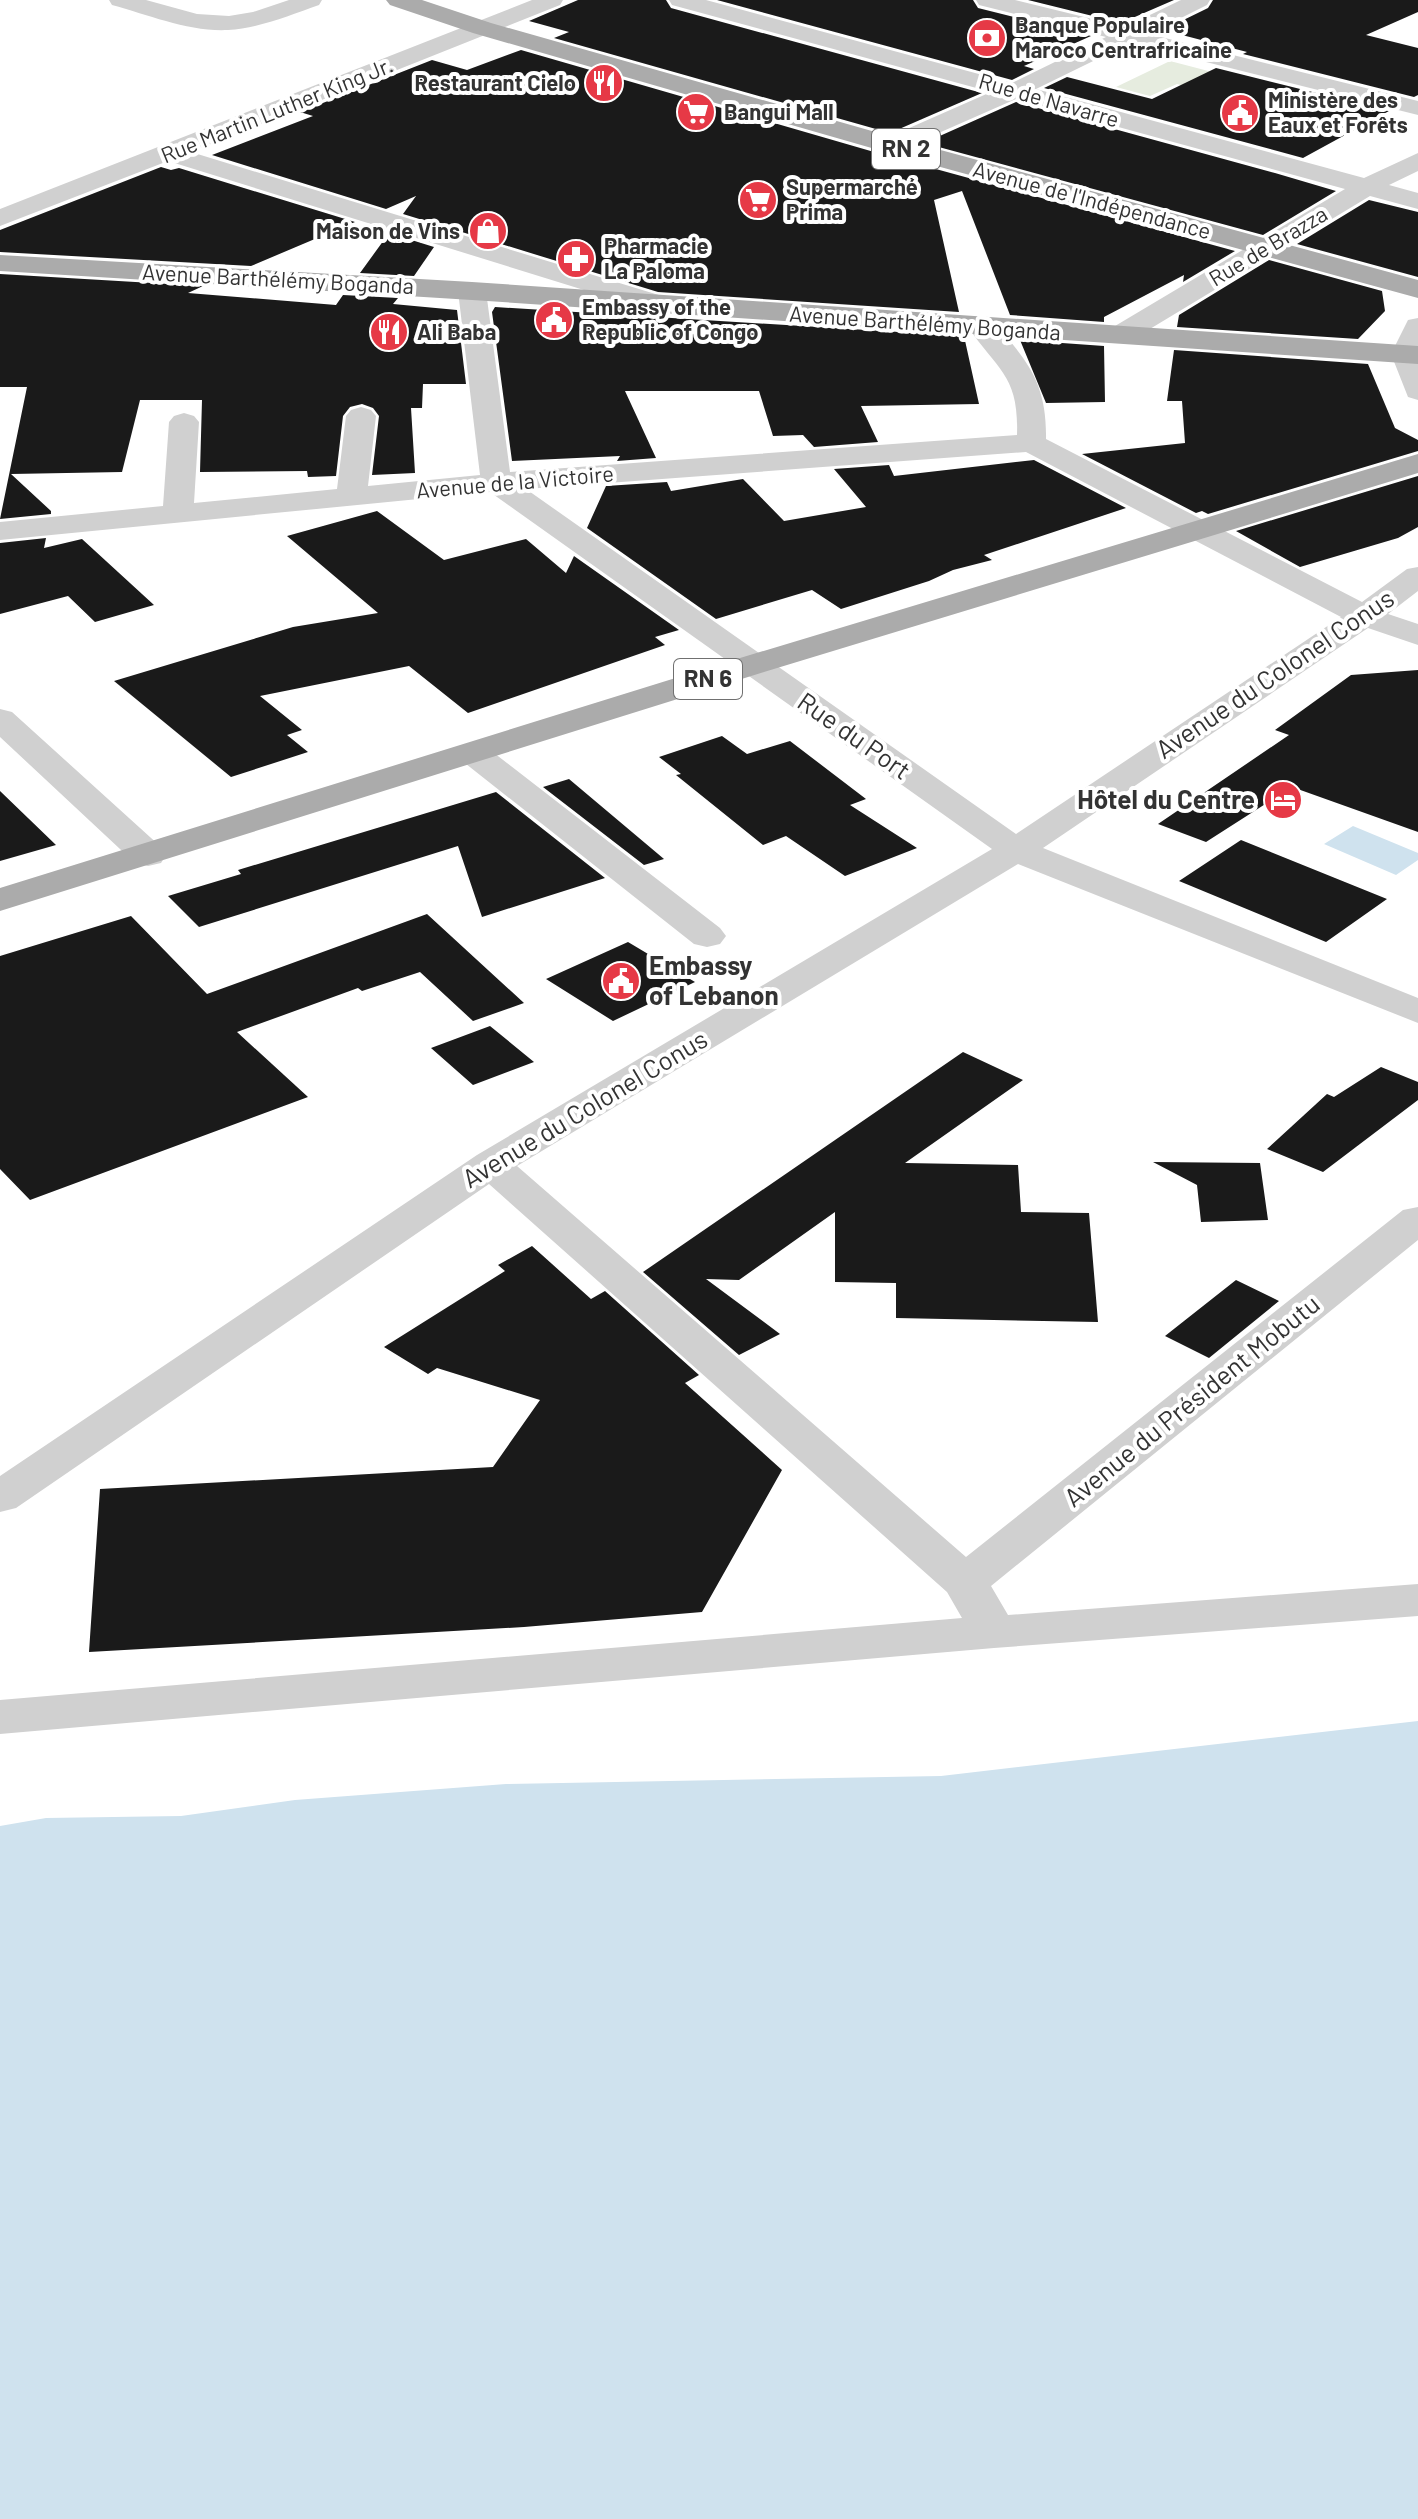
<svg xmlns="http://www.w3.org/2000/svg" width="1418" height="2519" font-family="Barlow,sans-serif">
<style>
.green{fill:#e6ecdf}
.water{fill:#cfe2ee}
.building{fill:#1a1a1a}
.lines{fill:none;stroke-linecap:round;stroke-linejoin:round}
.minor{fill:#d0d0d0;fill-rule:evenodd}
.major{fill:#ababab;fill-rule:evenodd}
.labels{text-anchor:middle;stroke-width:8;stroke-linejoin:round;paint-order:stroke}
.far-poi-label{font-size:22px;font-weight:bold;fill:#333;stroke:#fff;text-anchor:start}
.far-street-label{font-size:22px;fill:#333;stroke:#fff}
.shield{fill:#fff;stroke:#707070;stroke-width:2}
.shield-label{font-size:24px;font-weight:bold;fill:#333}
.street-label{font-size:26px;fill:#333;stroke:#fff}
.poi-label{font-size:26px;font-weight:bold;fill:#333;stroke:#fff;text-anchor:end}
</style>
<rect width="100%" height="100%" fill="#fff"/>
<path class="green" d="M1170,61L1239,79L1248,103L1177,84L1150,96L1116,87Z"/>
<path class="water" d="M1353,826L1418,853V860L1396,875L1324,844Z
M1418,1721V2519H0V1826L46,1818L181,1816L295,1800L506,1784L941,1776Z"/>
<path class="building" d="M578,0H666L671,8L982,93L890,133L554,38L569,32L529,21Z
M717,0H973L978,8L1091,36L1024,66L1034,69L1012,80Z
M1028,0H1174L1121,23Z
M1213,0H1418V12L1366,35L1418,48V95L1414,97L1243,54L1247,52L1163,30L1208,8Z
M521,50L881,154L1235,251L1183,282L1184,275L1104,317V322L1010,315L962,191L934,200L959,312L658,292L403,214L416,196L386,209L212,155L313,116L300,112L432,60L467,70Z
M1216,68L1389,111L1303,158L1044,88L1067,77L1152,99Z
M1016,102L1275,173L1336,191L1263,235L924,143Z
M161,167L171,170L179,168L355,222L251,266L0,252V230Z
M1369,200L1418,212V277L1297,244Z
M389,233L434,247L414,276L360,273Z
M1269,260L1382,291L1385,311L1358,339L1177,327L1179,315Z
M0,274L203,286L188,293L336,305L343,295L398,298L393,304L457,310L466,384H423L422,408H411L415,473L372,475L379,416L373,408L362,404L350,407L343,416L336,476L308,477L307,471L200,472L202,400H140L122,472L11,474L51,511V514L0,519L27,387H0Z
M495,307L964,336L979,404L861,406L878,442L814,447L803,435L773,436L759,391H625L656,458L617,461L620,456L512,461L492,312Z
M1020,340L1104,346L1105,402L1046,403Z
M1174,350L1368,364L1395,428L1418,440V451L1208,514L1202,511L1196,513L1082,454L1185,443L1182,401H1167Z
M1034,460L1126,508L984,555L992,560L953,570L929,581L841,609L812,590L716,619L587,528L606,486L667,482L671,491L743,479L784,521L866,507L834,469L889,465L894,476Z
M1418,476V527L1398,538L1300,567L1236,531Z
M377,511L444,560L526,539L566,573L574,556L679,630L655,637L665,645L468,713L409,666L260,696L302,730L287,735L308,752L231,777L114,681L293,627L378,613L287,536Z
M46,538L44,548L82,539L154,605L95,622L68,596L0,614V543Z
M1418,670V832L1292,787L1206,842L1158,824L1289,735L1275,730L1351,675Z
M722,736L747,754L790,741L866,799L850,805L917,848L845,876L786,836L763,845L676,775L681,774L659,757Z
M569,779L664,859L644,865L543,787Z
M0,791L56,845L0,861Z
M496,792L605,878L482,917L458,846L199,927L168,896L241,874L238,870Z
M1241,840L1387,899L1326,942L1179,881Z
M427,914L524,1003L473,1021L420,972L362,991L358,988L237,1032L308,1097L30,1200L0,1169V956L131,916L207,994Z
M628,942L695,982L613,1021L546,979Z
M490,1026L534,1062L473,1085L431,1048Z
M963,1052L1023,1080L905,1163L1018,1165L1021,1212L1089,1213L1098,1322L896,1318V1283L835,1282V1212L739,1280L706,1279L780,1334L739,1355L643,1272Z
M1381,1067L1418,1082V1100L1323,1172L1267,1149L1327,1094L1334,1097Z
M1153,1162L1260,1163L1268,1220L1201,1222L1197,1185Z
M532,1246L591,1299L605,1291L699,1375L685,1383L782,1470L702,1612L524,1627L89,1652L100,1489L493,1467L540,1400L437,1368L428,1374L384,1347L505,1271L498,1265Z
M1236,1280L1279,1301L1209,1358L1165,1336Z"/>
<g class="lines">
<path class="minor" d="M109,0H146L197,14L229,16L253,12L289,0H322L319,5C290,15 260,28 228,30C189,32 149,15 112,5Z
M532,0H563L560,5L191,152L675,300L679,306L675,312L665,314L655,312L168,161L0,226V209Z
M669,0H706L1012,83L1106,37L979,5L976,0H1015L1125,27L1181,0H1210L1207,5L1149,34L1418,101V115L1130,43L1036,89L1364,178L1418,153V171L1389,185L1418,193V209L1370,196L1130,341L1120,343L1110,341L1106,335L1110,329L1345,189L1016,99L900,150H882L878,145L882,140L991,92L672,5Z
M472,283L482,285L486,291L510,472L1017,435C1019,375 998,371 968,327L972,321L982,319L992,321C1028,360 1047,384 1046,439L1362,602L1407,569L1418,567V591L1388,614L1418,624V645L1368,628L1043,848L1418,998V1023L1018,864L517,1166L966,1557L1403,1210L1418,1207V1240L991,1586L1008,1615L1418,1584V1616L994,1648L0,1734V1700L962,1618L947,1592L489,1184L16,1508L0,1512V1476L477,1155L992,849L490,492L0,540V522L163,506L169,422L174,416L184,413L194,416L199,422L194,503L337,489L346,416L351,410L361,407L371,410L376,416L368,486L480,475L458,291L462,285ZM1026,452L1341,617L1016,834L526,489Z
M1418,318V400L1408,397L1391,354L1408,320Z
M0,709L12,712L161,847L166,855L161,863L148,866L135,863L0,737Z
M473,743L485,746L720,928L726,936L720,944L707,947L694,944L461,760L456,753L461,746Z"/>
<path class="major" d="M386,0H422L491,23L900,139L1418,280V298L882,151L473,33L390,5Z
M0,255L472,282L1418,346V364L472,300L0,271Z
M1418,454V473L764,672L0,911V888L740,658Z"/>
</g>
<defs>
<symbol id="bank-disc" viewBox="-11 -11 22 22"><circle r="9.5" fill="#e63946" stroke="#fff"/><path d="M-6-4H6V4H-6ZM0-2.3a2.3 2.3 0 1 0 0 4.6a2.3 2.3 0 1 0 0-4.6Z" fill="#fff"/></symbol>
<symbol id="restaurant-disc" viewBox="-11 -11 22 22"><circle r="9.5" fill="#e63946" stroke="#fff"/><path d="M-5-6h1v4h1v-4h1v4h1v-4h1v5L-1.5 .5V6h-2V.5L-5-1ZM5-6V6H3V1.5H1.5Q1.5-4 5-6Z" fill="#fff"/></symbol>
<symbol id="supermarket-disc" viewBox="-11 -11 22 22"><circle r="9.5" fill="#e63946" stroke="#fff"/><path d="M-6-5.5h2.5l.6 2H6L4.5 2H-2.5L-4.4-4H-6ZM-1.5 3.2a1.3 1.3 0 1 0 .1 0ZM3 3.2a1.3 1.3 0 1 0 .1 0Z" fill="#fff"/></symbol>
<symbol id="civic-disc" viewBox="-11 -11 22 22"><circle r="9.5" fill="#e63946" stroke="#fff"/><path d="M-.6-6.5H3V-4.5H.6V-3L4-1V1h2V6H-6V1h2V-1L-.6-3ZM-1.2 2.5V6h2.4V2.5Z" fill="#fff"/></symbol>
<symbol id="shop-disc" viewBox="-11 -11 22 22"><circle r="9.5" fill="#e63946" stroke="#fff"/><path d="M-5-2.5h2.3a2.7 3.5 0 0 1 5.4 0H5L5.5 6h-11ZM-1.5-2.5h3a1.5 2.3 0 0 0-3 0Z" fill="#fff"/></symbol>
<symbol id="pharmacy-disc" viewBox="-11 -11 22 22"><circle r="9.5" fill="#e63946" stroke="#fff"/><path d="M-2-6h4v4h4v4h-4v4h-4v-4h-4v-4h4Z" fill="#fff"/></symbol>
<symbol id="hotel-disc" viewBox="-11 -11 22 22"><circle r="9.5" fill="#e63946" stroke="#fff"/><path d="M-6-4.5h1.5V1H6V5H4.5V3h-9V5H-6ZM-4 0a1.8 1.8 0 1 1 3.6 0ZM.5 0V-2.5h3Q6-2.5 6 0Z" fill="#fff"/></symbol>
</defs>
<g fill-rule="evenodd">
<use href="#bank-disc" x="965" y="16" width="44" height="44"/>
<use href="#restaurant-disc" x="582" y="61" width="44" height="44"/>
<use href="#supermarket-disc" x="674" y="90" width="44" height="44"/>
<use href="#civic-disc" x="1218" y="91" width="44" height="44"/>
<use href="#supermarket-disc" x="736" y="178" width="44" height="44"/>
<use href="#shop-disc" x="466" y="209" width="44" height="44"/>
<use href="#pharmacy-disc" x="554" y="237" width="44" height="44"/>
<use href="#civic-disc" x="532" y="298" width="44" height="44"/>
<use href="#restaurant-disc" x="367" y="310" width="44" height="44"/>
<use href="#hotel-disc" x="1261" y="778" width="44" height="44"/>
<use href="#civic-disc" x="599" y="959" width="44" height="44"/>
</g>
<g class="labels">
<g class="far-poi-label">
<text x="1015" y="33">Banque Populaire<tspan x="1015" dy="25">Maroco Centrafricaine</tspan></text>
<text x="576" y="91" text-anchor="end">Restaurant Cielo</text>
<text x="1268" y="108">Ministère des<tspan x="1268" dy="25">Eaux et Forêts</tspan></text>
<text x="724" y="120">Bangui Mall</text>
<text x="786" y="195">Supermarché<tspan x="786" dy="25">Prima</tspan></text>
<text x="460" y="239" text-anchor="end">Maison de Vins</text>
<text x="604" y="254">Pharmacie<tspan x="604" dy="25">La Paloma</tspan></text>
<text x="582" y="315">Embassy of the<tspan x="582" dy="25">Republic of Congo</tspan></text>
<text x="417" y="340">Ali Baba</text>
</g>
<g class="far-street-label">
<text transform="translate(1049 100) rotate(16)" y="8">Rue de Navarre</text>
<text transform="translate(277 110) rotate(-22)" y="8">Rue Martin Luther King Jr.</text>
<text transform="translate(1092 200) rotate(15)" y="8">Avenue de l'Indépendance</text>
<text transform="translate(1268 246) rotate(-31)" y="8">Rue de Brazza</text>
<text transform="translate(278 279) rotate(3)" y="8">Avenue Barthélémy Boganda</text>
<text transform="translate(925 323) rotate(4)" y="8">Avenue Barthélémy Boganda</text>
<text transform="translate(515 482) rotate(-5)" y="8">Avenue de la Victoire</text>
</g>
<g class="shield">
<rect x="872" y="129" width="68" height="40" rx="6"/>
<rect x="674" y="659" width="68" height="40" rx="6"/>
</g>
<g class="shield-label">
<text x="906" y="157">RN 2</text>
<text x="708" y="687">RN 6</text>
</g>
<g class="street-label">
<text transform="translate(1275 674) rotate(-34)" y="9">Avenue du Colonel Conus</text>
<text transform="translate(854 736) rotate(35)" y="9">Rue du Port</text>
<text transform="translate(585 1109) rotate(-31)" y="9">Avenue du Colonel Conus</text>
<text transform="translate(1192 1401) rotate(-39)" y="9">Avenue du Président Mobutu</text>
</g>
<g class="poi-label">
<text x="1255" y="809">Hôtel du Centre</text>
<text x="649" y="975" text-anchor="start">Embassy<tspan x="649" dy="30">of Lebanon</tspan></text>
</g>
</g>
</svg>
